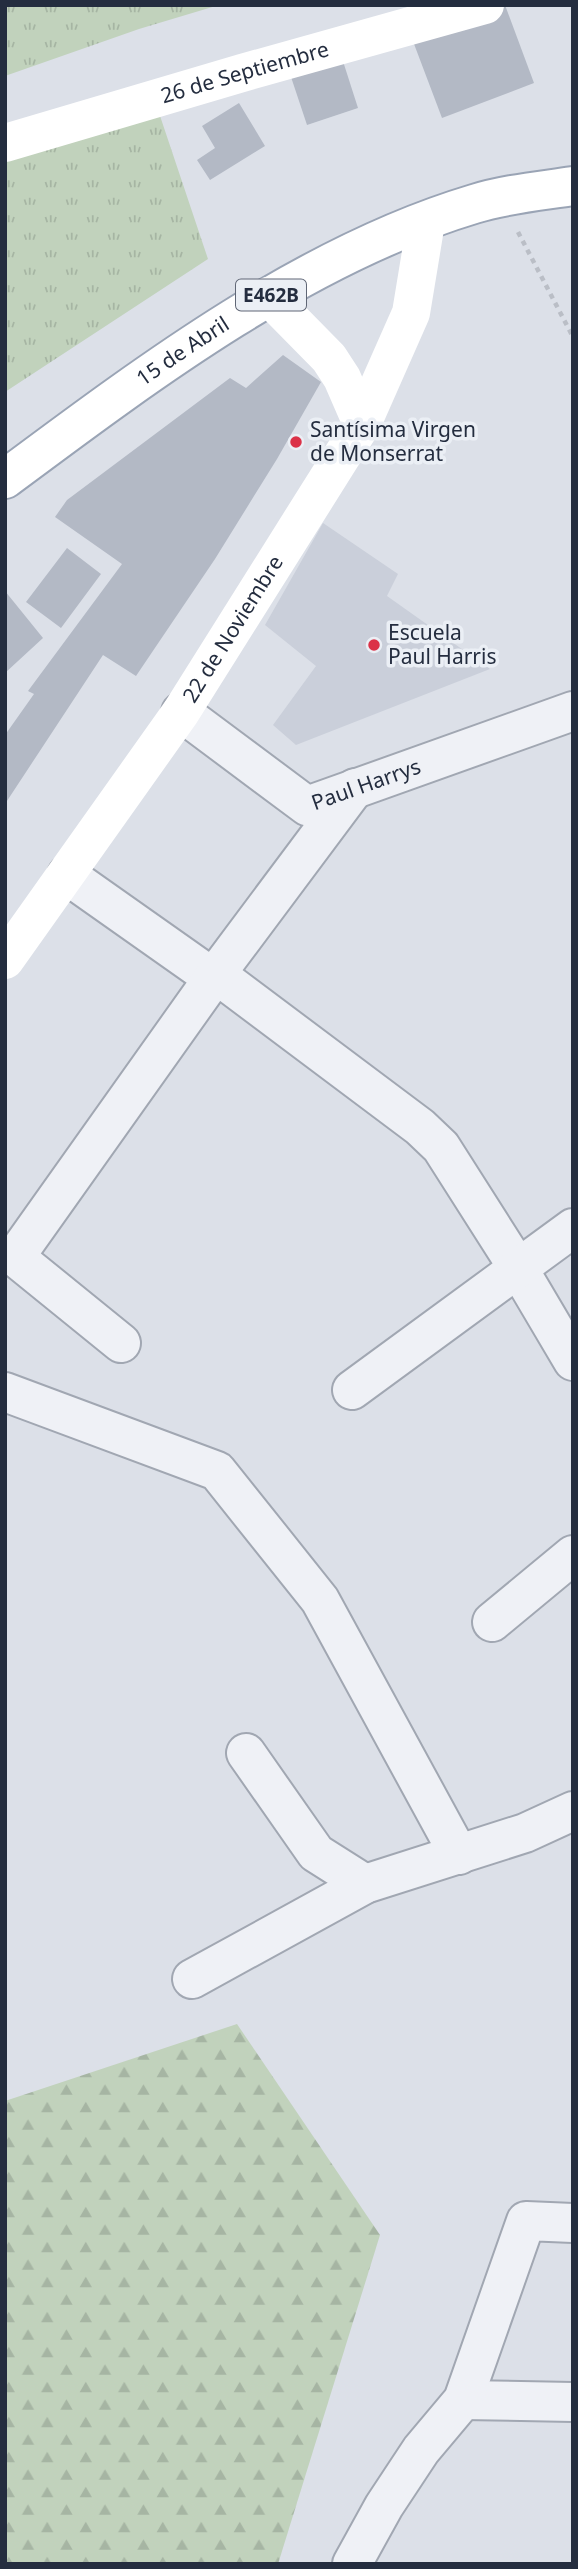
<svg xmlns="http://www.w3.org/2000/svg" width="578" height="2569" font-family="'Noto Sans',sans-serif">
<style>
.built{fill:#cacfda}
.grass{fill:url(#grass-tufts)}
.forest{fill:url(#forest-firs)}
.building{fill:#b3b9c5}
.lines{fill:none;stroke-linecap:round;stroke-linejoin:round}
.street-casing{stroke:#a1a7b2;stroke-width:42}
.primary-casing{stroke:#9aa4b5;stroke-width:42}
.path{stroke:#babec6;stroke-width:4.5;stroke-dasharray:5 5;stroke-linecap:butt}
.street{stroke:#eff1f6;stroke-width:38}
.secondary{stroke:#fff;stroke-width:38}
.primary{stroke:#fff;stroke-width:38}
.poi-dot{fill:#db3248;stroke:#ebeff5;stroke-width:2.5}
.labels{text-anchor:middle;stroke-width:7;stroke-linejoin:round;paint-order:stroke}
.shield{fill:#ebeff5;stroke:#606776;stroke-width:2}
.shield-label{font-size:19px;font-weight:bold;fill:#242d3f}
.street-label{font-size:21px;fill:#242d3f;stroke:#ebeff5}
.poi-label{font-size:21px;fill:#242d3f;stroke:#ebeff5;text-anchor:start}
</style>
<defs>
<pattern id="grass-tufts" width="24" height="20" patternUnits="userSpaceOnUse" patternTransform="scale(1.75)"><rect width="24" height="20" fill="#c1d2bc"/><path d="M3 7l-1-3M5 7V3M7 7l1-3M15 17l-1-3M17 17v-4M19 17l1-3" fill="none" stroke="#a6b5a3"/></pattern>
<pattern id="forest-firs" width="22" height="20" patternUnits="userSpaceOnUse" patternTransform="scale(1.75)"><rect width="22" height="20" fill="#c1d2bc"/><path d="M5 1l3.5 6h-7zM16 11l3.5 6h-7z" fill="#a6b5a3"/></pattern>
</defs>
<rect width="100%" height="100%" fill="#dce0e8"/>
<path class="built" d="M323,523L398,574L387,596L490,669L296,745L273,725L316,666L265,625Z"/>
<path class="grass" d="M5,5H219L139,29L5,76Z
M151,89L208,259L5,392V132Z"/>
<path class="forest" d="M237,2024L380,2235L278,2564H5V2101Z"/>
<path class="building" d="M492,5H505L534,83L442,118L411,36Z
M341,55L358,108L307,125L289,71Z
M239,103L265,146L210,180L197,160L215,148L202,126Z
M283,355L321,382L277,459L215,559L136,676L103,655L5,804V735L34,694L28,691L122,564L55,517L67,500L230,378L246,388Z
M67,548L101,574L61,628L26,602Z
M5,591L43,638L5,673Z"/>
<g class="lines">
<defs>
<g id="street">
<path id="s1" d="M181,712L307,806L573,711"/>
<path d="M67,875L213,978L216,974L420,1127L441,1147L518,1268L573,1361"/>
<path d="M121,1343L15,1257L216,974L355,788"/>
<path d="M352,1390L573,1228"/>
<path d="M5,1392L217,1471L320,1600L459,1855"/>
<path d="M492,1622L573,1555"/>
<path d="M246,1753L316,1853L365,1884"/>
<path d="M192,1979L365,1884L525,1833L573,1811"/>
<path d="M463,2400L573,2402"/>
<path d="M352,2564L384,2506L421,2450L463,2400L526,2221L573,2223"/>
</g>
<g id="primary">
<path id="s4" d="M5,479C146,374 304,255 474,204C506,194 540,191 573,186"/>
</g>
</defs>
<use href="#street" class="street-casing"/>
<use href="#primary" class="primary-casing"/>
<path class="path" d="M518,232L573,337"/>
<use href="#street" class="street"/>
<g class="secondary">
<path id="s2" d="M5,143L242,73L485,5"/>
<path d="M362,424L411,313L426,222"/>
<path id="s3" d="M5,960L181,712L362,424L342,378L329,358L268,296"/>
</g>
<use href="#primary" class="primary"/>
</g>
<g class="poi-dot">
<circle cx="296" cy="442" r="7"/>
<circle cx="374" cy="645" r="7"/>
</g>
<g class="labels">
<rect class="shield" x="236" y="279.5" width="70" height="31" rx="5"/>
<g class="shield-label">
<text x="271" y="302">E462B</text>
</g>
<g class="street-label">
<text dy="7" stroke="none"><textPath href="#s2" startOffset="250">26 de Septiembre</textPath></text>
<text dy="7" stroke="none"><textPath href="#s4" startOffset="219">15 de Abril</textPath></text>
<text dy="7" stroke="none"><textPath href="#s3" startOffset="402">22 de Noviembre</textPath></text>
<text dy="7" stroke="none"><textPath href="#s1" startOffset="220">Paul Harrys</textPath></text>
</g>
<g class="poi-label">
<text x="310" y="437">Santísima Virgen<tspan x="310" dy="24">de Monserrat</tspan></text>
<text x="388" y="640">Escuela<tspan x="388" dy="24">Paul Harris</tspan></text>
</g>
</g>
<rect width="578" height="2569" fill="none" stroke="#242d3f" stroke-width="14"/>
</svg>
